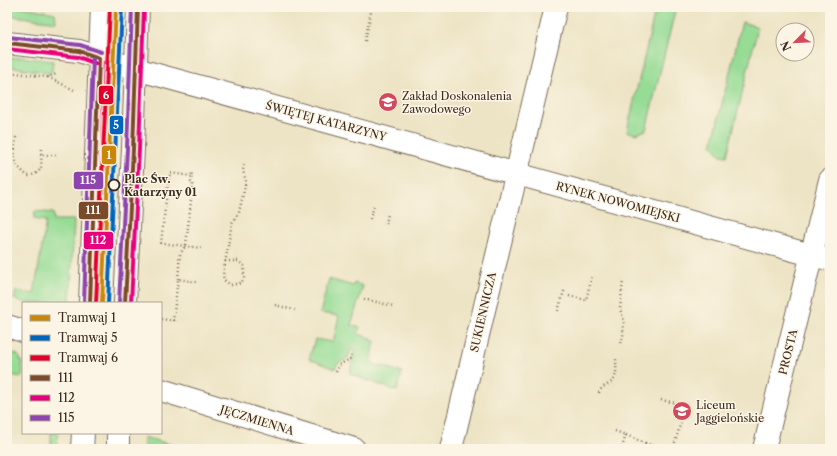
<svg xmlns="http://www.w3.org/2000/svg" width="837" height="456" font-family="'Libre Caslon Text',serif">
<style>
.green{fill:#96dc95;stroke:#68835a}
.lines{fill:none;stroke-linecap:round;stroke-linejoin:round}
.pedestrian-casing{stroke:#796b58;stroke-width:23}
.minor-casing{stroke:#796b58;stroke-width:24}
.tertiary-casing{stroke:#796b58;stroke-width:24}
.path{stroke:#796b58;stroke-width:2.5;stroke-dasharray:1 3;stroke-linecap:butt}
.pedestrian{stroke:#fff;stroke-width:21}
.minor{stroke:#fff;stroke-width:22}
.tertiary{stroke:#fff;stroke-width:22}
.bus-1-casing{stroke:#fcf5e5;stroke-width:7}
.bus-2-casing{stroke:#fcf5e5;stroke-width:7}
.bus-3-casing{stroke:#fcf5e5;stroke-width:7}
.bus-1{stroke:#7a4b2a;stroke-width:4}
.bus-2{stroke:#e5007d;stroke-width:4}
.bus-3{stroke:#8e44ad;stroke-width:4}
.tram-1-casing{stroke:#fcf5e5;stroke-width:7}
.tram-2-casing{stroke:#fcf5e5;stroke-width:7}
.tram-3-casing{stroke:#fcf5e5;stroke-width:7}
.tram-1{stroke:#c88708;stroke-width:4}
.tram-2{stroke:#0065bd;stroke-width:4}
.tram-3{stroke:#e4002b;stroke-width:4}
.stop-dot{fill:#fcf5e5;stroke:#3b2a1e;stroke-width:2}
.labels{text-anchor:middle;stroke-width:3;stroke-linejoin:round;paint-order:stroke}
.poi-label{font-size:11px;fill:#3b2a1e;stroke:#fcf5e5;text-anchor:start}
.street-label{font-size:11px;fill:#3b2a1e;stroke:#fcf5e5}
.stop-label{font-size:11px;font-weight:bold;fill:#3b2a1e;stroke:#fcf5e5;text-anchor:start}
.line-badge{stroke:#fcf5e5;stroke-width:1.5}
.badge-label{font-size:11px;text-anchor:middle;font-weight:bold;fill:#fff}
</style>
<rect width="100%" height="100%" fill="#fcf5e5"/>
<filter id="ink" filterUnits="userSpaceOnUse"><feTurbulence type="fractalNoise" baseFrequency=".025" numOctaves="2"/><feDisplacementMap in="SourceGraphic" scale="8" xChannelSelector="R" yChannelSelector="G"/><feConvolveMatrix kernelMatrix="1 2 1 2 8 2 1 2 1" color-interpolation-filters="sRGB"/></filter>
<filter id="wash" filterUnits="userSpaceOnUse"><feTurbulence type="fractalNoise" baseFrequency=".012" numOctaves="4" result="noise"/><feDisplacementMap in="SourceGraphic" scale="16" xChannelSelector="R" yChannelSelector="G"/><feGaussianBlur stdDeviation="0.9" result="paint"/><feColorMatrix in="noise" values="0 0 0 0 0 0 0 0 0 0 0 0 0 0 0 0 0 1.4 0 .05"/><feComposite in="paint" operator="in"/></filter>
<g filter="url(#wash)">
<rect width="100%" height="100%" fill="#ede4c5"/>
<path class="green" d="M7,7H24L55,13L56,22L7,15Z
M656,7H676L646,130L635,134L627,131Z
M742,22L758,27L727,156L721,155L712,145Z
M22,57L53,61L52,71L50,73L7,66V59Z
M35,211L53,213L54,220H74L70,303H27L14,299L16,291L34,294L46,221L34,219Z
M329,279L353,286L354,283L363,286L351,325L360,327L358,334L371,338L370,340L375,341L371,363L402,372L397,391L350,374L354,350L351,349L348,358L337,364L335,369L309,359L315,339L333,342L339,316L320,313Z
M7,351L18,355C23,362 23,368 22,377L9,375L7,387Z
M51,433H58L57,449H51Z
M144,437L186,449H144Z"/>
</g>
<g filter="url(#ink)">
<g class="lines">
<defs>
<path id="pedestrian" d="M811,255L830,260"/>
<path id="minor" d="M7,43L79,51L136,69L811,255
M7,326L23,331
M161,390L354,449
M451,449L556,7
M764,449L830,180"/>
<path id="tertiary" d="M90,303L102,7
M125,303L133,149L138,7
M82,449L83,433
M118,449V433"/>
</defs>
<use href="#pedestrian" class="pedestrian-casing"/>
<use href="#minor" class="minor-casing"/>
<use href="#tertiary" class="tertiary-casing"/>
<path class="path" d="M365,41L372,7
M7,72L47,77L57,74
M48,77L76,91
M16,137C14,155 12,164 28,176C42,173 42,168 41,155
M42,149L41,155H56
M154,190L167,191L170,173L191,176
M167,191L161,243L201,248
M370,219L374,206
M386,224L388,214
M225,261H238L244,266V279L241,283L231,285L224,280L223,275L232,223L239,212L246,182L243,170L244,165
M178,279L180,254L186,245L193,183L191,182L192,172
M569,296L586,300L592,276
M364,299L393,306
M275,305L295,310
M558,311L565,288
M161,319L177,321
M173,321L178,279L196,282
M621,343L623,337L624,321L620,309L623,280
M336,372L339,365L350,359L352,355
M599,393C601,387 604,387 610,383C618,378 616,367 616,359
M661,400L686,405L673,449
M615,431L626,435L622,447
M626,435L645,443L644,447L646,449
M645,443L665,449"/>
<use href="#pedestrian" class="pedestrian"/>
<use href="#minor" class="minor"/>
<use href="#tertiary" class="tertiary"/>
<defs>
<path id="bus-1" d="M7,43L79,51L99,58
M90,303L99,58
M125,303L133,149L138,7"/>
<path id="bus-2" d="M7,49L78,57L97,64
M96,303L105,58
M131,303L139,149L144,7"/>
<path id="bus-3" d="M8,37L80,45L101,52
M84,303L93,58
M119,303L127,149L132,7"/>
</defs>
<use href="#bus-1" class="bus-1-casing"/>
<use href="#bus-2" class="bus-2-casing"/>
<use href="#bus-3" class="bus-3-casing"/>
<use href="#bus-1" class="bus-1"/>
<use href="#bus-2" class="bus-2"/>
<use href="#bus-3" class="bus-3"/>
<defs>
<path id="tram-1" d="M102,303L116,7"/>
<path id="tram-2" d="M108,303L122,7"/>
<path id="tram-3" d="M96,303L110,7"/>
</defs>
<use href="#tram-1" class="tram-1-casing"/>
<use href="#tram-2" class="tram-2-casing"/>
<use href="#tram-3" class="tram-3-casing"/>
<use href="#tram-1" class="tram-1"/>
<use href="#tram-2" class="tram-2"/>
<use href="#tram-3" class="tram-3"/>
</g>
</g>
<defs>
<symbol id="university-disc" viewBox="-11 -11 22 22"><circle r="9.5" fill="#d1495b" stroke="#fcf5e5"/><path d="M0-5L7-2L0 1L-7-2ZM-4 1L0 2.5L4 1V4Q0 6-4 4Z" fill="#fff"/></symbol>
</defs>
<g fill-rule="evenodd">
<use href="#university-disc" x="377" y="91" width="22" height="22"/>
<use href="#university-disc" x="671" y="400" width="22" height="22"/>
</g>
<circle class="stop-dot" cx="114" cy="185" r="5.5"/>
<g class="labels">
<g class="poi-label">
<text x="402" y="100">Zakład Doskonalenia<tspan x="402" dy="13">Zawodowego</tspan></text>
<text x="696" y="409">Liceum<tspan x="696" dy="13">Jaggielońskie</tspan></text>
</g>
<g class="street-label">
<text transform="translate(326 121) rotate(15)" y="4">ŚWIĘTEJ KATARZYNY</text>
<text transform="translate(618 202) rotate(15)" y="4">RYNEK NOWOMIEJSKI</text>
<text transform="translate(483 312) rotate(-77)" y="4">SUKIENNICZA</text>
<text transform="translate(788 352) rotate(-76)" y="4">PROSTA</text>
<text transform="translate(257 420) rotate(17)" y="4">JĘCZMIENNA</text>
</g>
<g class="stop-label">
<text x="124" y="183">Plac Św.<tspan x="124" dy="13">Katarzyny 01</tspan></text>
</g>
</g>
<g class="line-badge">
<rect x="98" y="85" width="16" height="20" rx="4" fill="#e4002b"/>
<rect x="109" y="115" width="15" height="20" rx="4" fill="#0065bd"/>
<rect x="101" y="145" width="16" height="20" rx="4" fill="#c88708"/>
<rect x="73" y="171" width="31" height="19" rx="4" fill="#8e44ad"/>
<rect x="78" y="201" width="31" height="19" rx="4" fill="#7a4b2a"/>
<rect x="83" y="231" width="31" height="19" rx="4" fill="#e5007d"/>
</g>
<g class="badge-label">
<text x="106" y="99">6</text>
<text x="116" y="129">5</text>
<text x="109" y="159">1</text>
<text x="88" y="184">115</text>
<text x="93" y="214">111</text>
<text x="98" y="244">112</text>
</g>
<rect width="837" height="456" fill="none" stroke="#fcf5e5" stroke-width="24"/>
<rect x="22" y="302" width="140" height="132" fill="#fcf5e5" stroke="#afa495"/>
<rect x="30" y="315" width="20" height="6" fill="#c88708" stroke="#afa495"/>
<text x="58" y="322" font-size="12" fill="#3b2a1e">Tramwaj 1</text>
<rect x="30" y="335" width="20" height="6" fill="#0065bd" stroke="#afa495"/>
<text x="58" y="342" font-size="12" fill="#3b2a1e">Tramwaj 5</text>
<rect x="30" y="355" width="20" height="6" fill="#e4002b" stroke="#afa495"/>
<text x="58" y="362" font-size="12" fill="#3b2a1e">Tramwaj 6</text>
<rect x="30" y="375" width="20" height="6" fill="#7a4b2a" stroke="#afa495"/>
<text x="58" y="382" font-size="12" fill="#3b2a1e">111</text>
<rect x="30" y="395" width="20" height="6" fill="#e5007d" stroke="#afa495"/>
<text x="58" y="402" font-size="12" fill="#3b2a1e">112</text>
<rect x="30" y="415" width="20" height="6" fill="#8e44ad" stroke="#afa495"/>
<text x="58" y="422" font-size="12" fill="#3b2a1e">115</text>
<g transform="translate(795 42) rotate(246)"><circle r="19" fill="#fcf5e5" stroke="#afa495"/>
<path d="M0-3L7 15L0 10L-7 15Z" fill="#d1495b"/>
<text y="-6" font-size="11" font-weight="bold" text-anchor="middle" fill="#3b2a1e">N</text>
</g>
</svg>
